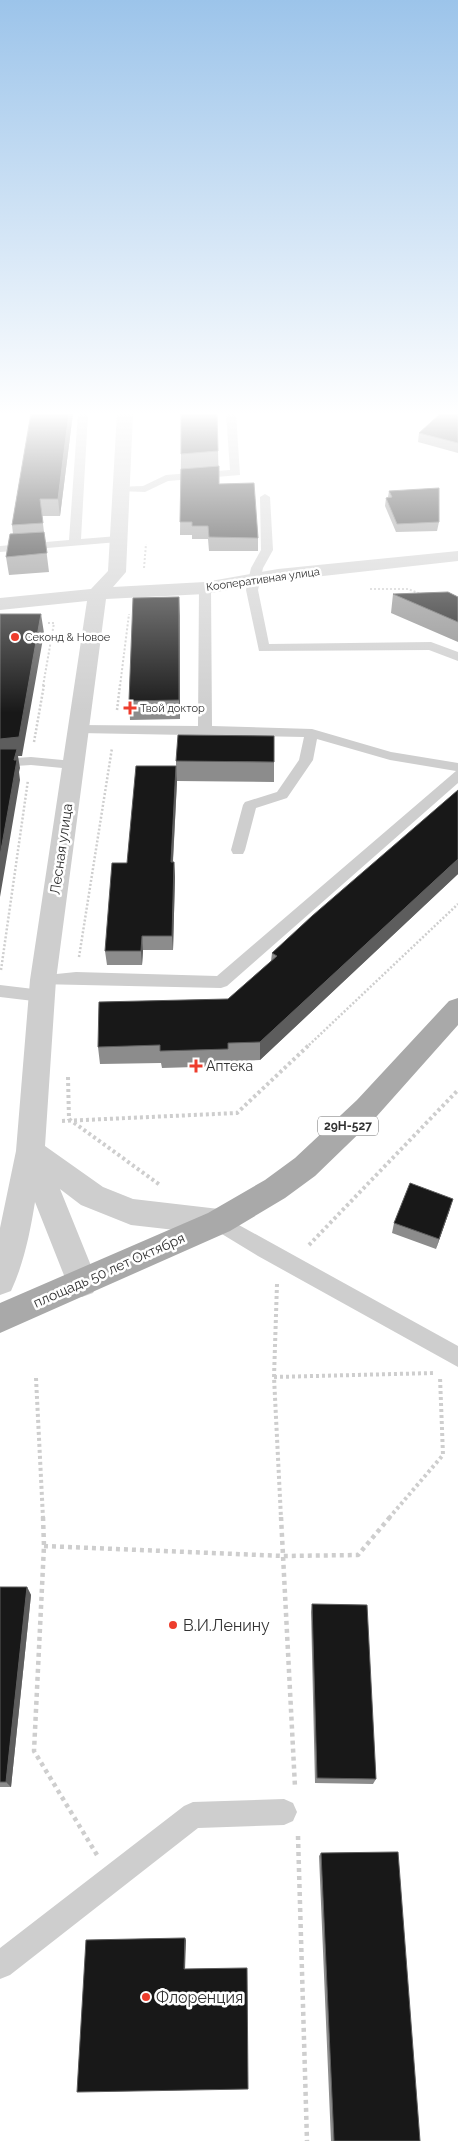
<svg xmlns="http://www.w3.org/2000/svg" width="458" height="2141" font-family="Raleway,sans-serif">
<style>
.lines{fill:none;stroke-linecap:round;stroke-linejoin:round}
.path-far3{stroke:#cecece;stroke-width:2;stroke-dasharray:2 2;stroke-linecap:butt}
.path-far2{stroke:#cecece;stroke-width:2.5;stroke-dasharray:2 2;stroke-linecap:butt}
.path-far1{stroke:#cecece;stroke-width:4;stroke-dasharray:3 3;stroke-linecap:butt}
.path{stroke:#cecece;stroke-width:4.5;stroke-dasharray:4 4;stroke-linecap:butt}
.service{fill:#cecece;fill-rule:evenodd}
.minor{fill:#cecece;fill-rule:evenodd}
.primary{fill:#a9a9a9;fill-rule:evenodd}
.wall{fill:#8c8c8c}
.shaded-wall{fill:#5d5d5d}
.building{fill:#181818;stroke:#5d5d5d}
.poi-dot{fill:#ed3d2d;stroke:#fff;stroke-width:2}
.labels{text-anchor:middle;stroke-width:5;stroke-linejoin:round;paint-order:stroke}
.far-street-label{font-size:11px;fill:#313131;stroke:#fff}
.far-poi-label{font-size:11px;fill:#313131;stroke:#fff;text-anchor:start}
.shield{fill:#fff;stroke:#6f6f6f;stroke-width:1}
.shield-label{font-size:12px;font-weight:bold;fill:#313131}
.street-label{font-size:14px;fill:#313131;stroke:#fff}
.poi-label{font-size:14px;fill:#313131;stroke:#fff;text-anchor:start}
.near-poi-label{font-size:16px;fill:#313131;stroke:#fff;text-anchor:start}
</style>
<rect width="100%" height="100%" fill="#fff"/>
<g class="lines">
<path class="path-far3" d="M144,568L146,544
M370,589H408L423,595
M43,686L54,623H48
M120,686L129,614"/>
<path class="path-far2" d="M117,710L120,685
M34,742L44,685
M79,957L112,748
M1,970L28,780
M309,1045L458,904"/>
<path class="path-far1" d="M68,1077L69,1119L160,1185
M62,1121L237,1113L310,1044
M309,1245L458,1090
M277,1284L274,1377L281,1518
M274,1377L435,1373
M36,1378L43,1518
M389,1518L443,1455L440,1377"/>
<path class="path" d="M43,1517L44,1546L34,1751L97,1855
M281,1517L295,1787
M44,1546L283,1556L358,1555L390,1517
M298,1836L307,2141"/>
<path class="service" d="M78,413H88L81,539L118,536L124,539L118,542L0,552V546L69,540Z
M226,413H236L240,475L168,481L145,492L118,491V487L143,486L166,475L230,470Z
M265,494L270,497L273,550L263,568L258,590L269,644L431,642L458,652V661L429,650L259,651L246,590L251,568L261,550L260,497Z
M205,584L211,588L212,726L312,729L391,752L458,763V783L227,986L221,988L37,984L35,980L37,976L76,972L217,976L456,771L390,760L317,739L313,760L287,798L256,808L245,850L243,854H233L231,850L243,805L245,802L277,792L299,760L304,737L79,733L72,729L79,725L198,726L199,588Z
M31,757L73,761L80,765L73,769L31,765L0,767V759Z
M0,985L42,990L48,992L50,996L48,1000L42,1002L0,997Z
M219,1214L458,1346V1367L258,1256L212,1228L209,1222L212,1216Z
M284,1799L293,1803L297,1812L293,1821L284,1825L198,1828L10,1975L0,1979V1948L184,1806L193,1802Z"/>
<path class="minor" d="M117,413H133L126,572L113,587L205,582L278,569L458,551V561L278,581L205,594L106,599L56,980L45,1146L103,1187L133,1199L219,1209L230,1213L234,1222L230,1231L219,1235L131,1225L81,1205L60,1189L98,1283L93,1293L82,1297L71,1293L35,1202C30,1233 24,1263 11,1291L0,1295V1228L16,1151L30,980L87,601L0,610V598L91,589L108,571Z"/>
<path class="primary" d="M458,998V1025L377,1116L315,1176L285,1198L230,1231L0,1333V1303L208,1213L265,1180L295,1158L357,1100L449,1001Z"/>
</g>
<path class="wall" d="M31,413H73L60,516H42L49,572L9,575L6,557L13,534L12,525Z
M458,414V453L418,442L419,433Z
M218,451L219,484L258,538V551H209L208,539H192V535H180L181,454Z
M389,491L439,522L437,531L396,532L385,506L386,498L388,497Z
M393,594L458,597V642L391,613Z
M180,616V719L130,720L129,701Z
M176,761L274,762V782L177,781L173,862H174L175,877L173,950H143L142,965H107L105,951L127,863L176,766Z
M458,790V874L260,1060L228,1061V1066L162,1068L161,1063L100,1064L98,1047L228,999L271,961L272,953Z
M450,1209L436,1249L392,1233L394,1223Z
M0,1587H27L31,1595L11,1787H0Z
M312,1604L376,1779L373,1784L315,1783L311,1612Z
M321,1853L420,2141H331L319,1856Z"/>
<path class="shaded-wall" d="M69,413H73L60,516L58,499Z
M179,597L180,616V719L179,700Z
M41,614L44,633L22,756H18L20,768L19,772L20,780L0,897V856L14,760L0,759V739Z
M176,766L177,781L172,877L171,862Z
M458,859V874L260,1060V1042Z
M174,862L175,877L173,950L172,936Z
M142,936L143,950L142,965L141,951Z
M453,1199L450,1209L436,1249L439,1239Z
M27,1587L31,1595L11,1787L6,1782Z
M185,1938L186,1940L185,1970L184,1969Z"/>
<path class="building" d="M31,413H69L58,499H40L43,523L12,525Z
M181,413H217L218,451L181,454Z
M441,413L458,414V443L419,433Z
M219,466V484L254,483L258,538L209,537L208,526H192V522H180L181,469Z
M439,488V522L397,524L386,498L392,497L389,491Z
M44,532L47,553L6,557L10,534Z
M448,592L458,597V622L393,594Z
M179,597V700L129,701L133,598Z
M0,614H41L19,737L0,739Z
M178,735L274,736V762L176,761Z
M0,749H17L14,760H17L0,856Z
M136,766H176L171,862H174L172,936H142L141,951H105L112,863H127Z
M458,790V859L260,1042L228,1043V1049L160,1051V1045L98,1047L99,1002L228,999L277,956L272,953L312,916Z
M410,1183L453,1199L439,1239L394,1223Z
M0,1587H27L6,1782H0Z
M312,1604L367,1605L376,1779L317,1778Z
M398,1852L420,2141H334L321,1853Z
M185,1938L184,1969L247,1968L248,2089L77,2092L86,1940Z"/>
<linearGradient id="sky" x2="0" y2="1"><stop stop-color="#9cc4ea"/><stop offset="0.58" stop-color="#fff"/><stop offset="1" stop-color="#fff" stop-opacity="0"/></linearGradient>
<rect width="458" height="713" fill="url(#sky)"/>
<g class="poi-dot">
<circle cx="15" cy="637" r="5"/>
<path d="M127.5 700.5h5v5h5v5h-5v5h-5v-5h-5v-5h5z"/>
<path d="M193.5 1058.5h5v5h5v5h-5v5h-5v-5h-5v-5h5z"/>
<circle cx="173" cy="1625" r="5"/>
<circle cx="146" cy="1997" r="5"/>
</g>
<g class="labels">
<g class="far-street-label">
<text transform="translate(263 579) rotate(-8)" y="4">Кооперативная улица</text>
</g>
<g class="far-poi-label">
<text x="25" y="641">Секонд &amp; Новое</text>
<text x="140" y="712">Твой доктор</text>
</g>
<rect class="shield" x="318" y="1116.5" width="60" height="19" rx="4"/>
<g class="shield-label">
<text x="348" y="1130">29Н-527</text>
</g>
<g class="street-label">
<text transform="translate(61 849) rotate(-82)" y="5">Лесная улица</text>
<text transform="translate(109 1270) rotate(-24)" y="5">площадь 50 лет Октября</text>
</g>
<g class="poi-label">
<text x="206" y="1071">Аптека</text>
</g>
<g class="near-poi-label">
<text x="183" y="1631">В.И.Ленину</text>
<text x="156" y="2003">Флоренция</text>
</g>
</g>
</svg>
